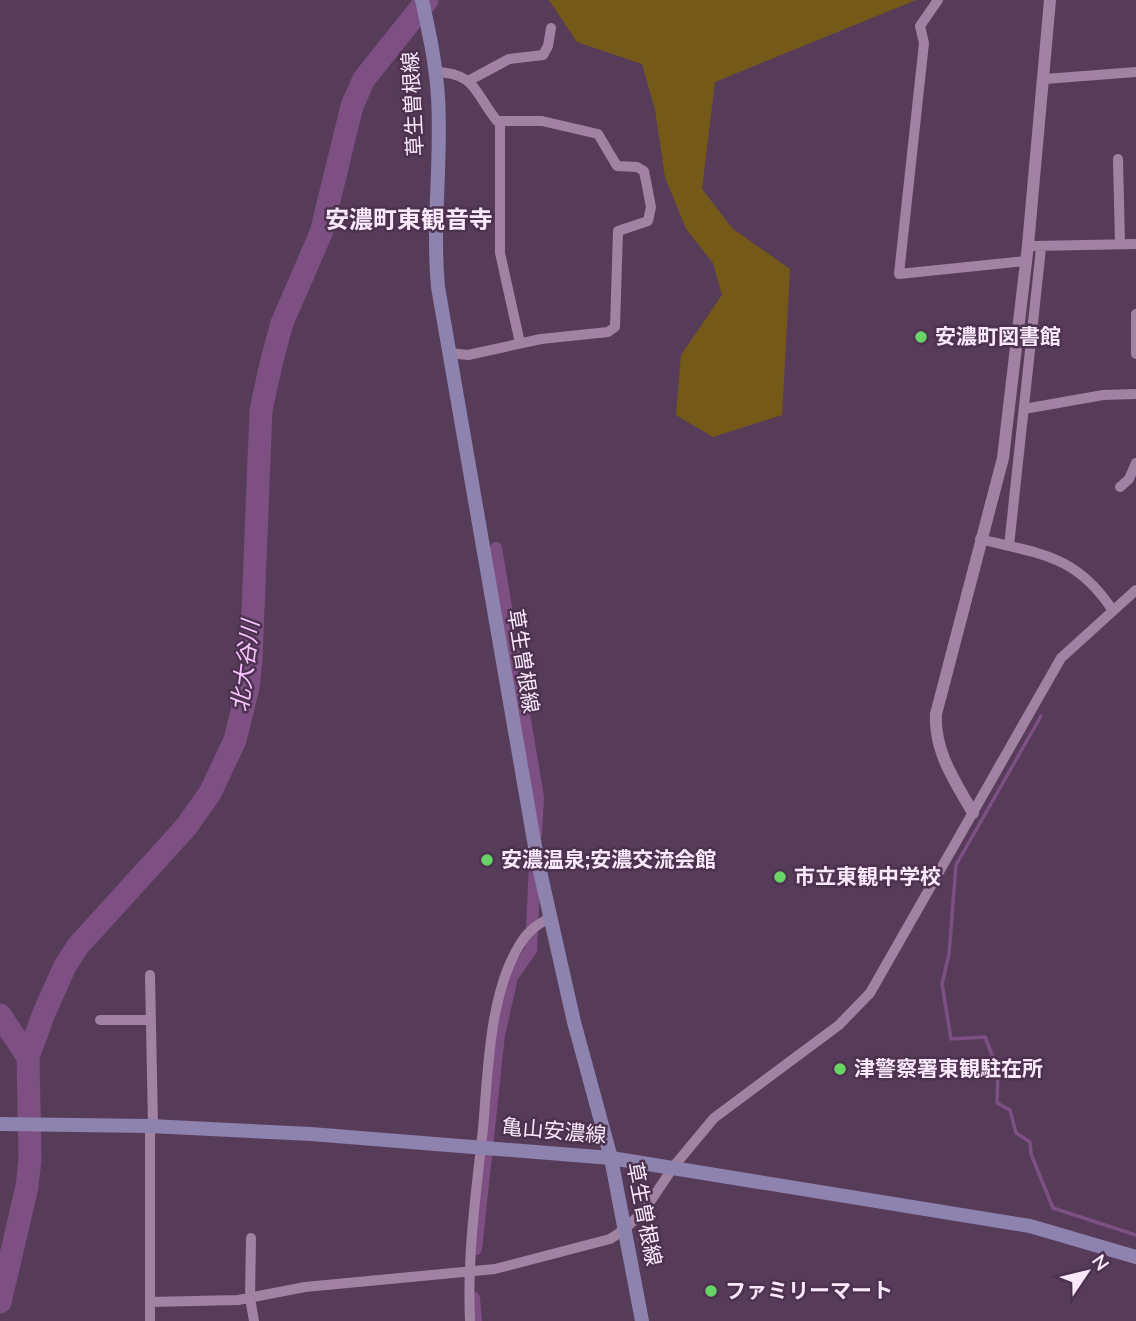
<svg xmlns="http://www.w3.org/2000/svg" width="1136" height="1321" font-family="'Nunito Sans','Noto Sans JP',sans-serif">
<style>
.green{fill:#755919}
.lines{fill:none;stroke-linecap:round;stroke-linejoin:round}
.stream{stroke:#7d4f82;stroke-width:3.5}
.canal{stroke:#7d4f82;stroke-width:12}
.river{stroke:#7d4f82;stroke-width:23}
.minor{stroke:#a182a3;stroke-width:10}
.tertiary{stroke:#a182a3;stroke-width:12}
.secondary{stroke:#8e82ae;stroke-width:14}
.poi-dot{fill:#67d466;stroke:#4c324f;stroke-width:2.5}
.labels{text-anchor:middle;stroke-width:5;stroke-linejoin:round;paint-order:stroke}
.street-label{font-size:21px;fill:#f9e9fb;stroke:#4c324f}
.poi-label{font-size:21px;font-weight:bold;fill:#f9e9fb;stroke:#4c324f;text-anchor:start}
.water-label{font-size:23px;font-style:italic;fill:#f8c2fe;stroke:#4c324f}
.quarter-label{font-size:24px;font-weight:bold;fill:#f9e9fb;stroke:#4c324f}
</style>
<rect width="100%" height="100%" fill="#573c5a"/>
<path class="green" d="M549,0H916L715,82L702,189L733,229L790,269L782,415L713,437L676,415L681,355L722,295L713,263L686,229L665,177L655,110L642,64L577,42Z"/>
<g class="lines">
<path class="stream" d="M1041,716L956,865L949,954L942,984L951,1039L985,1037L998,1070L997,1103L1010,1110L1016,1133L1030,1142L1031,1154L1053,1208L1136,1235"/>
<path class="canal" d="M496,548L538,797L536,834
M476,1249L499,1035L512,977L531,950L535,863
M474,1298L476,1321"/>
<path class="river" d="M0,1015L28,1057
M0,1302L27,1187L30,1159L28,1057L44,1013L65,966L78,946L186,827L210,793L235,740L248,687L251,660L261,410L271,364L282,323L321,233L352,106L364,79L427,0"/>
<path class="minor" d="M938,0L920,26L924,43L899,274L1026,261
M435,72C477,73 474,93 497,121H542L598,134L617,166L637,167L644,171L651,207L648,221L618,231L615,327L608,332L541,339L468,355L449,353
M1045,79L1136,72
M470,80L509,59L543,55L548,46L551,28
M500,121V253L520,343
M1118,159L1120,244
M1034,246L1136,244
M1136,314V354
M1024,409L1103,395L1136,394
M1120,487L1129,479L1136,463
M980,539C1040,554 1077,555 1113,611
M1009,546L1041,248
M150,975L153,1126
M100,1020H151
M251,1238L250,1298L254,1321
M150,1302L238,1300L305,1287L495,1269L610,1239L624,1230L646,1208L674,1166L714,1118L839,1025L870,993L1061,658L1136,590
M150,1321V1126
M470,1321C467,1256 476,1193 483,1129C488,1073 489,995 519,946C526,933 537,924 550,918"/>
<path class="tertiary" d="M973,813C955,781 934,752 936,714L1003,458L1028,245L1050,0"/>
<path class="secondary" d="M422,0C429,32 436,64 438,97C442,160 432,223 438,287L537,858L574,1022L611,1158L642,1321
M0,1124L150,1126L311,1134L611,1158L1030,1226L1136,1257"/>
</g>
<g class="poi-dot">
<circle cx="921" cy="337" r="7"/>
<circle cx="487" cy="860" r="7"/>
<circle cx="780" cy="877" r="7"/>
<circle cx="840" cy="1069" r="7"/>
<circle cx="711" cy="1291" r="7"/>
</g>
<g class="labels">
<g class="street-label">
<text transform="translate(413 104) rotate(-93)" y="7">草生曽根線</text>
<text transform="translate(523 661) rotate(81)" y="7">草生曽根線</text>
<text transform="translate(554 1131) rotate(5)" y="7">亀山安濃線</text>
<text transform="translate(644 1214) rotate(79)" y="7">草生曽根線</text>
</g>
<g class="poi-label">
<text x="935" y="344">安濃町図書館</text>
<text x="501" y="867">安濃温泉;安濃交流会館</text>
<text x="794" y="884">市立東観中学校</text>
<text x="854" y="1076">津警察署東観駐在所</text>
<text x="725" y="1298">ファミリーマート</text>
</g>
<g class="water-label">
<text transform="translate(245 666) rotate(-83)" y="8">北大谷川</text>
</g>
<g class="quarter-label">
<text x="409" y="228">安濃町東観音寺</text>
</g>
</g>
<g transform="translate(1087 1272) rotate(55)" stroke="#4c324f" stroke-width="5" paint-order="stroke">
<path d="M0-5L12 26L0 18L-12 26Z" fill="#f9e9fb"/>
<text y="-10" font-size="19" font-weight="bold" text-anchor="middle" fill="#f9e9fb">N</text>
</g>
</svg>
